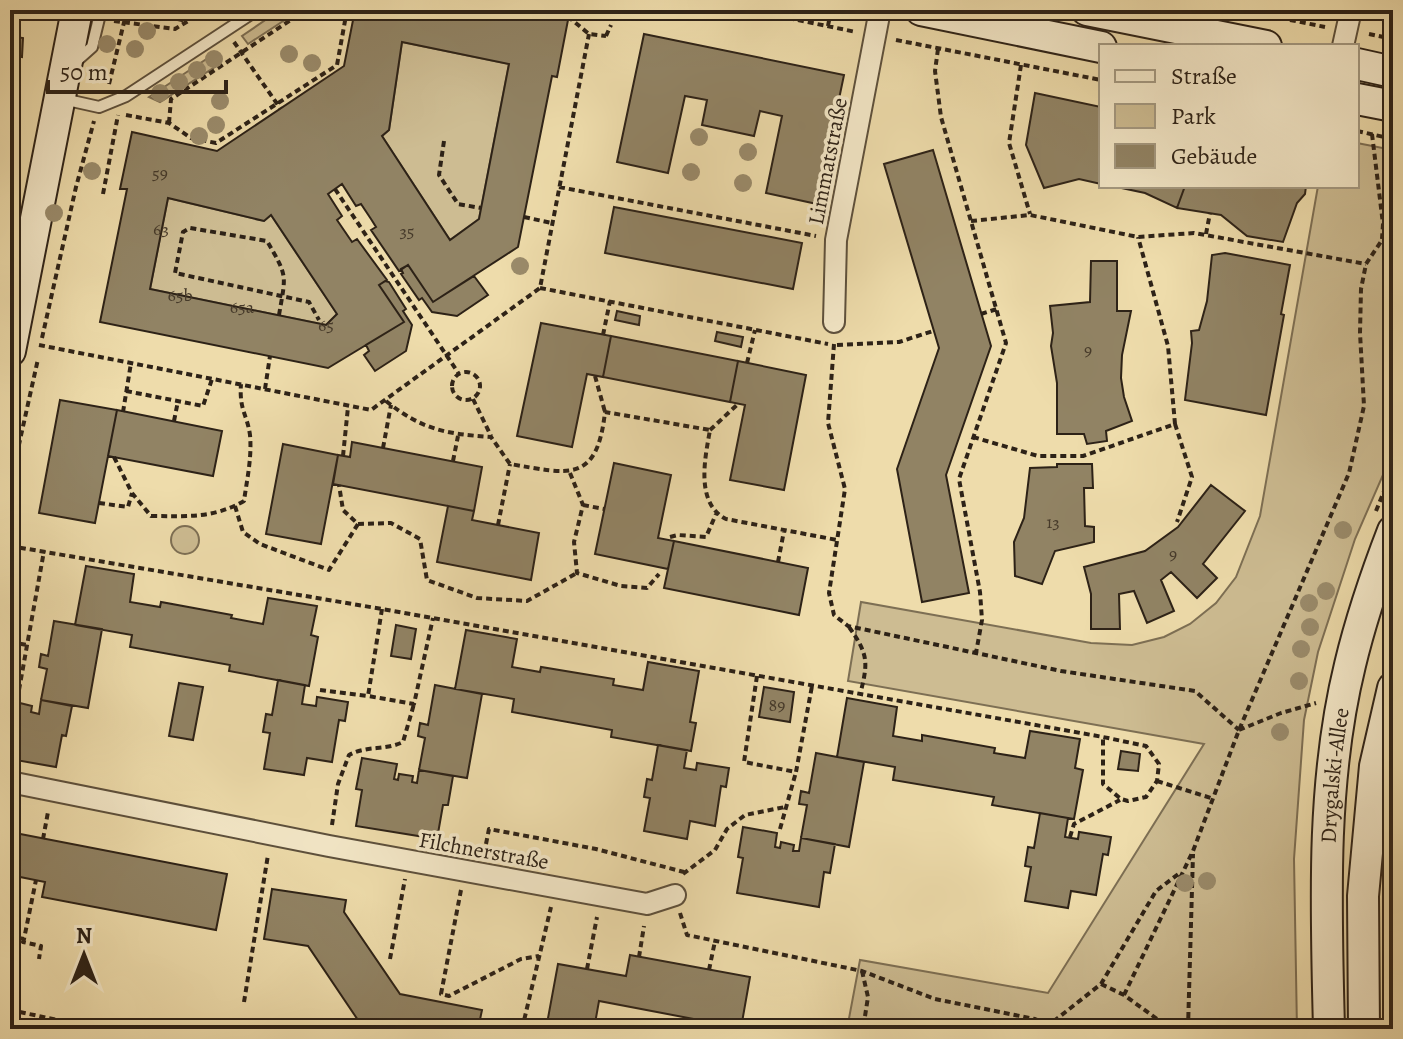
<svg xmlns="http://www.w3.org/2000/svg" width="1403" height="1039" font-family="Alegreya,serif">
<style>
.green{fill:#cdbc92;stroke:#7d6f54;stroke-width:2}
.building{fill:#918364;stroke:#2d2217;stroke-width:2;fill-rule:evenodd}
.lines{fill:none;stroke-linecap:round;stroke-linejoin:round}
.lane-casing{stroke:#5d503c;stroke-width:14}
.street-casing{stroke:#5d503c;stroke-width:24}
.secondary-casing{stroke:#2d2217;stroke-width:34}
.path{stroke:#2d2217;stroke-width:4;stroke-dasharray:6 4;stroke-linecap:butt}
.lane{stroke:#f4e8c8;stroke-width:10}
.street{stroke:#f4e8c8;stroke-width:20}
.secondary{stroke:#f4e8c8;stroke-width:30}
.tree{fill:#9a8b6b}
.labels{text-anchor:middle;stroke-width:7;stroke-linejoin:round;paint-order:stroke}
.number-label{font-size:18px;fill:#463a2a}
.street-label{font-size:22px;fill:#2d2217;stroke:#f4e8c8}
</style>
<rect width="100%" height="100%" fill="#eedcab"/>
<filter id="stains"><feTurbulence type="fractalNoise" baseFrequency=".0025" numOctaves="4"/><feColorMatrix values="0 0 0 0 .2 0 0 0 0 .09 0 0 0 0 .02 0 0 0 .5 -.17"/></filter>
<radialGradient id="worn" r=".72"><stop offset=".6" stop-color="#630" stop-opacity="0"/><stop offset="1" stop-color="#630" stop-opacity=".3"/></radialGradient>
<path class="green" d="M280,10H300L248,44L242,36Z
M402,42L509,64L479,219L450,240L382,136L389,130Z
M211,56L218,57V65L160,102L149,97Z
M1357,143L1393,150V452L1355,539L1318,652L1304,720L1294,859L1297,1029H847L860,960L1048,993L1204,744L848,681L861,602L1091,643L1132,645L1164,637L1190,624L1216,603L1236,577L1260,516L1318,186H1357Z
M168,198L264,221L271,215L337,314L326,325L150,289Z
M171 540a14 14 0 1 1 28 0a14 14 0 1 1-28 0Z"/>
<path class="building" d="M134,10H184L182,21Z
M355,10H520L568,20L557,77L552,76L518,247L433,302L408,265L399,271L371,230L376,227L371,219L361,204L356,206L342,184L328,194L342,216L337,220L352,242L357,239L387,280L379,285L404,322L328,368L100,322L127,189H120L132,132L217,151L344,66ZM402,42L509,64L479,219L450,240L382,136L389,130ZM168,198L264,221L271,215L337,314L326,325L150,289Z
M644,34L844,75L817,204L766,193L782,116L760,111L754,136L702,125L707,100L685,96L668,173L617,162Z
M10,36L23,38L22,57L10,55Z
M1035,93L1101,107V184L1079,179L1044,188L1026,145Z
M933,150L991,346L946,475L969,593L922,602L897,469L939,348L884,164Z
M1112,186H1185L1177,208L1145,193Z
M1185,186H1306L1305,194L1297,203L1283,242L1247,236L1221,215L1177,208Z
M614,207L802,243L793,289L605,253Z
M1225,253L1290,265L1281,314L1284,315L1266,415L1185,400L1192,343L1191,331L1199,330L1207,301L1212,255Z
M1091,261H1117V311H1131L1122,355L1121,378L1124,397L1132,421L1106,431L1107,441L1087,444L1084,434H1057V383L1051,346L1053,333L1050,306L1090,302Z
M408,265L433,302L474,276L488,295L457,316L432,312L422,298L419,300L401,274L403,273L401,269Z
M385,281L389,282L406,309L403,311L412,325L406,351L375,371L364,355L369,351L366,345L404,322L379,285Z
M617,311L640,316L639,325L615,320Z
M541,323L611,336L603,377L587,374L572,447L517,436Z
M717,332L743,337L741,347L715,341Z
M611,336L738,361L730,402L603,377Z
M738,361L806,375L784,490L730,480L745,405L730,402Z
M60,400L117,410L95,523L39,513Z
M117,410L222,431L213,476L108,456Z
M352,442L482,467L474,511L333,484L338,455L350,457Z
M283,444L338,455L321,544L266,534Z
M614,463L671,475L658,538L674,541L668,569L595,554Z
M1057,464H1092L1093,488H1084L1085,526L1094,527V542L1055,551L1042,584L1015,576L1014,542L1024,518L1030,468L1057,467Z
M1211,485L1245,511L1203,564L1217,578L1197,598L1171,572L1161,580L1174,611L1147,623L1134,591L1119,594L1120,629H1091V594L1084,567L1145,551L1178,527Z
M448,506L474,511L472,520L539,533L531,580L437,562Z
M674,541L808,568L799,615L664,588Z
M86,566L134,574L130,602L160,607L161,602L232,615L231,618L263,624L268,598L317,606L311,635L318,637L309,686L229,671L230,665L130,647L132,635L75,625Z
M54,621L102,629L88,708L41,700L47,669L39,667L41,654L48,656Z
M396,625L416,629L411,659L391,656Z
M466,630L517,639L512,667L540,672L541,667L614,679L613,685L643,690L648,662L699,671L690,722L696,723L691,751L611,737L612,730L512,712L514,699L455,689Z
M278,680L305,685L302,704L316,706L317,697L348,702L345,721L339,720L332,762L307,758L304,775L264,769L270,733L263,732L266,714L272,715Z
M179,683L203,687L193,740L169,736Z
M435,685L482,694L467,778L419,770L425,738L418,736L420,723L428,725Z
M764,687L794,692L790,722L759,717Z
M10,692L15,693L12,708L19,709L20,703L32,706L31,712L39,714L41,700L72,706L66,736L62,735L56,767L10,759Z
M847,698L897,707L893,736L922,741V735L995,748L994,753L1025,758L1030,731L1080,739L1075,768L1083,770L1074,819L992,805L994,797L893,780L895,767L837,757Z
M658,745L687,750L684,768L696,770L697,763L729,768L726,787L721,786L715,826L690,821L687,839L644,831L650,798L644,797L647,779L652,780Z
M1121,751L1140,754L1138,771L1118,769Z
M816,753L864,762L849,847L801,838L807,805L799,804L801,791L809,793Z
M362,758L397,764L394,779L398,780L399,774L413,776L412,782L417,783L419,770L453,776L448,805H443L437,839L356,826L362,790L356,789Z
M1040,813L1068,818L1065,837L1078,839L1079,832L1111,837L1108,855L1103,854L1096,895L1071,891L1068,908L1025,901L1031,867L1025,866L1028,847L1034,848Z
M743,827L777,833L775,847L780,848L781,842L794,845L793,851H799L801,838L835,844L830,873L824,872L819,907L737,893L743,858L738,857Z
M10,832L227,874L216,930L42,897L45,882L15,876L10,903Z
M272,889L346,900L344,912L400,994L482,1010L478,1029H364L308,946L264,939Z
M630,955L750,977L741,1028L599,1001L594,1029H546L558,964L626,976Z"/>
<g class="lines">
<defs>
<path id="lane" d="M74,63L92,47L101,10
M63,99L99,107L126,96L257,10"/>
<path id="street" d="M1343,46L1351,10
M834,322L836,240L880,10
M10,782L329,846L647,904L675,895"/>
<g id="secondary">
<path d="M921,10L1101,47"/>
<path d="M1087,10L1266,46"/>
<path d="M1357,64L1393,72"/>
<path d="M1357,99L1393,106"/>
<path d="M10,351L77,10"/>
<path id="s1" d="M1329,1029C1326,908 1321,783 1350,665C1361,619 1376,575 1393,531"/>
<path d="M1364,1029L1363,896L1375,766L1393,688"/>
</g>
</defs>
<use href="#lane" class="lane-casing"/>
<use href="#street" class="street-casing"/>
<use href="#secondary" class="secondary-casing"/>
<path class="path" d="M560,10L589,34L606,36
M749,10L856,32
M1241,10L1325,27
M114,21L175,29L206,10
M828,26L831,10
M1369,34L1393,39
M606,36L611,25
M896,40L1101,80
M234,42L280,108
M938,49L935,71L941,117L1006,343L959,479L980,592L982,620L976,653
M1021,65L1009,143L1030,214
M109,84L127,10
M126,115L169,123L191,138L216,143L337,65L345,21L338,10
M169,123L171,99L306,10
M1357,131L1393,139
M1372,134L1383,224L1382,239
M444,141L439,175L458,204L481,208
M559,187L816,236
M335,189L459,374
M103,194L118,115
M524,217L552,223
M971,221L1030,215L1138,237L1194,233L1366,264
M1206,234L1210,213
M540,288L828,344
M981,314L997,309
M279,315C286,274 288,277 267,241L190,228L183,232L175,273L309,302L319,320
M603,335L610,301
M42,338L76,187L94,121
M834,344L828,423L845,489L829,593L834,615L848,626L1061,671L1195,691L1239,730
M39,345L371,410L540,288L589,34
M837,345L899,342L933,331
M747,363L755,330
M452 386a14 14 0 1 1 28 0a14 14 0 1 1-28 0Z
M595,376L605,412
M265,389L270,356
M126,391L203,406L212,379
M473,399L491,436
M386,401C422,430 447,434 491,437L510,464C569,474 597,484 605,412L710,430C705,458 695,503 726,519L837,540
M123,412L131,363
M174,421L178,401
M1175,424L1192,477L1177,522
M710,430L738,404
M973,437L1038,456H1083L1175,424L1168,346L1138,237
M383,448L391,405
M343,456L348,407
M114,457L132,493L151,516C186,516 212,519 244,501C247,479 252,458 250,435C247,414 239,410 241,384
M453,461L458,436
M570,473L583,505L574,542L577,573L621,586L647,588L659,574
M10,485L38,359
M99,503L128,507L132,493
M583,505L604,509
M235,506L243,532L260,544L329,570L358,524L343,510L339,485
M1376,511L1393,469
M358,524L391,523L420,539L427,580L477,598L527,601L577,573
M498,525L510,464
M670,537L678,535L706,537L716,514
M10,546L382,609L1103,737L1146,746L1159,764L1157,781L1146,797L1128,801L1121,799L1103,784V737
M778,562L784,531
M382,609L368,696L414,704L433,618
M849,627C869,655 868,663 860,695
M10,642L27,645
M757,676L744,762L796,772L812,686
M19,690L44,551
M320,690L368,696
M1239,730L1281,713L1316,703
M1157,781L1211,798
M332,825L338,784L349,755C368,745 384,751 403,742L414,704
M780,829L796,772
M1070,837L1074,824L1120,800
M43,839L48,812
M486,844L489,829L596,849L684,872
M683,874L715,850L727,829L745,815L785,807
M461,890L441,994L449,996L521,959L539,956
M680,913L687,935L862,971L935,999L1035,1019L1049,1025
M10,936L24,939L36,880
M24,939L23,942L41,946L39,959
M639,957L644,926
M390,959L405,879
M587,969L597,917
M709,970L715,941
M862,971L868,997L863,1029
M1101,984L1124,995L1164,1024
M1124,995L1193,851L1239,730L1349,473L1364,406L1360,333L1361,289L1366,264L1382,240L1393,237
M244,1002L268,855
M10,1010L101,1029
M1188,1028L1193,854
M522,1029L551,907
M1048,1029L1049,1025L1101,984L1156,891L1181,872
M1148,1029L1164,1024L1188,1028"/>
<use href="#lane" class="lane"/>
<use href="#street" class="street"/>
<use href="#secondary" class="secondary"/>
</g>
<g class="tree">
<circle cx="147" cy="31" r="9"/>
<circle cx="107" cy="44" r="9"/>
<circle cx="135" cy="49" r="9"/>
<circle cx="289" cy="54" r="9"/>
<circle cx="214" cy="59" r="9"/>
<circle cx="312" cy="63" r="9"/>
<circle cx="197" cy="70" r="9"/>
<circle cx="179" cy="82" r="9"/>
<circle cx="160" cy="93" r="9"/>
<circle cx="220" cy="101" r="9"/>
<circle cx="216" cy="125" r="9"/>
<circle cx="199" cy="136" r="9"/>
<circle cx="699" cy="137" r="9"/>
<circle cx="748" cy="152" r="9"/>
<circle cx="92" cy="171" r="9"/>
<circle cx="691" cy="172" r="9"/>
<circle cx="743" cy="183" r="9"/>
<circle cx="54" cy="213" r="9"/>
<circle cx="520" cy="266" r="9"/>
<circle cx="1343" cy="530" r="9"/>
<circle cx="1326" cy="591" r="9"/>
<circle cx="1309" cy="603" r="9"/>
<circle cx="1310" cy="627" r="9"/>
<circle cx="1301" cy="649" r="9"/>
<circle cx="1299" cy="681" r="9"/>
<circle cx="1280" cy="732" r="9"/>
<circle cx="1207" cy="881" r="9"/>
<circle cx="1185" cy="883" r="9"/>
</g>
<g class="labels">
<g class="number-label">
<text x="160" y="179">59</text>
<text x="161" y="235">63</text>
<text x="407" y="237">35</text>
<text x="180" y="301">65b</text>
<text x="242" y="313">65a</text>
<text x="326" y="331">65</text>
<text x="1088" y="356">9</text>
<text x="1053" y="528">13</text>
<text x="1173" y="560">9</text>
<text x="777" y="711">89</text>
</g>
<g class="street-label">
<text transform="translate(827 161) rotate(-79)" y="8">Limmatstraße</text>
<text dy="8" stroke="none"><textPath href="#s1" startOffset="254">Drygalski-Allee</textPath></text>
<text transform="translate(484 850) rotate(10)" y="8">Filchnerstraße</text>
</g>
</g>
<rect width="1403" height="1039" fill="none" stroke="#eedcab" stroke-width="40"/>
<rect x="12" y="12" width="1379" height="1015" fill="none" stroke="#2d2217" stroke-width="4"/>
<rect x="20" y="20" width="1363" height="999" fill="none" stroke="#2d2217" stroke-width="2"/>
<rect x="1099" y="44" width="260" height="144" fill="#f4e8c8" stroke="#a49981" stroke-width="2"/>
<rect x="1115" y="70" width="40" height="12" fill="#f4e8c8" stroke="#a49981" stroke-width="2"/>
<text x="1171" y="84" font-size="24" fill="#2d2217">Straße</text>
<rect x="1115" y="104" width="40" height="24" fill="#cdbc92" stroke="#a49981" stroke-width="2"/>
<text x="1171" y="124" font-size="24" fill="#2d2217">Park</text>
<rect x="1115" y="144" width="40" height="24" fill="#918364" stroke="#a49981" stroke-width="2"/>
<text x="1171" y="164" font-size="24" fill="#2d2217">Gebäude</text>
<g transform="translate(84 955)" stroke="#f4e8c8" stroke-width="6" paint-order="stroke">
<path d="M0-6L14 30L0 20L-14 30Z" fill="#2d2217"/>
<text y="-12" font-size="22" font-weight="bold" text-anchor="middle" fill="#2d2217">N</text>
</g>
<path d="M48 80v12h178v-12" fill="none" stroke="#2d2217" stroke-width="4"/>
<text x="60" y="80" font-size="24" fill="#2d2217" stroke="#f4e8c8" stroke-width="6" paint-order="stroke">50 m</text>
<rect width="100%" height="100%" filter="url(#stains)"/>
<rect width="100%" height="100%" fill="url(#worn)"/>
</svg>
